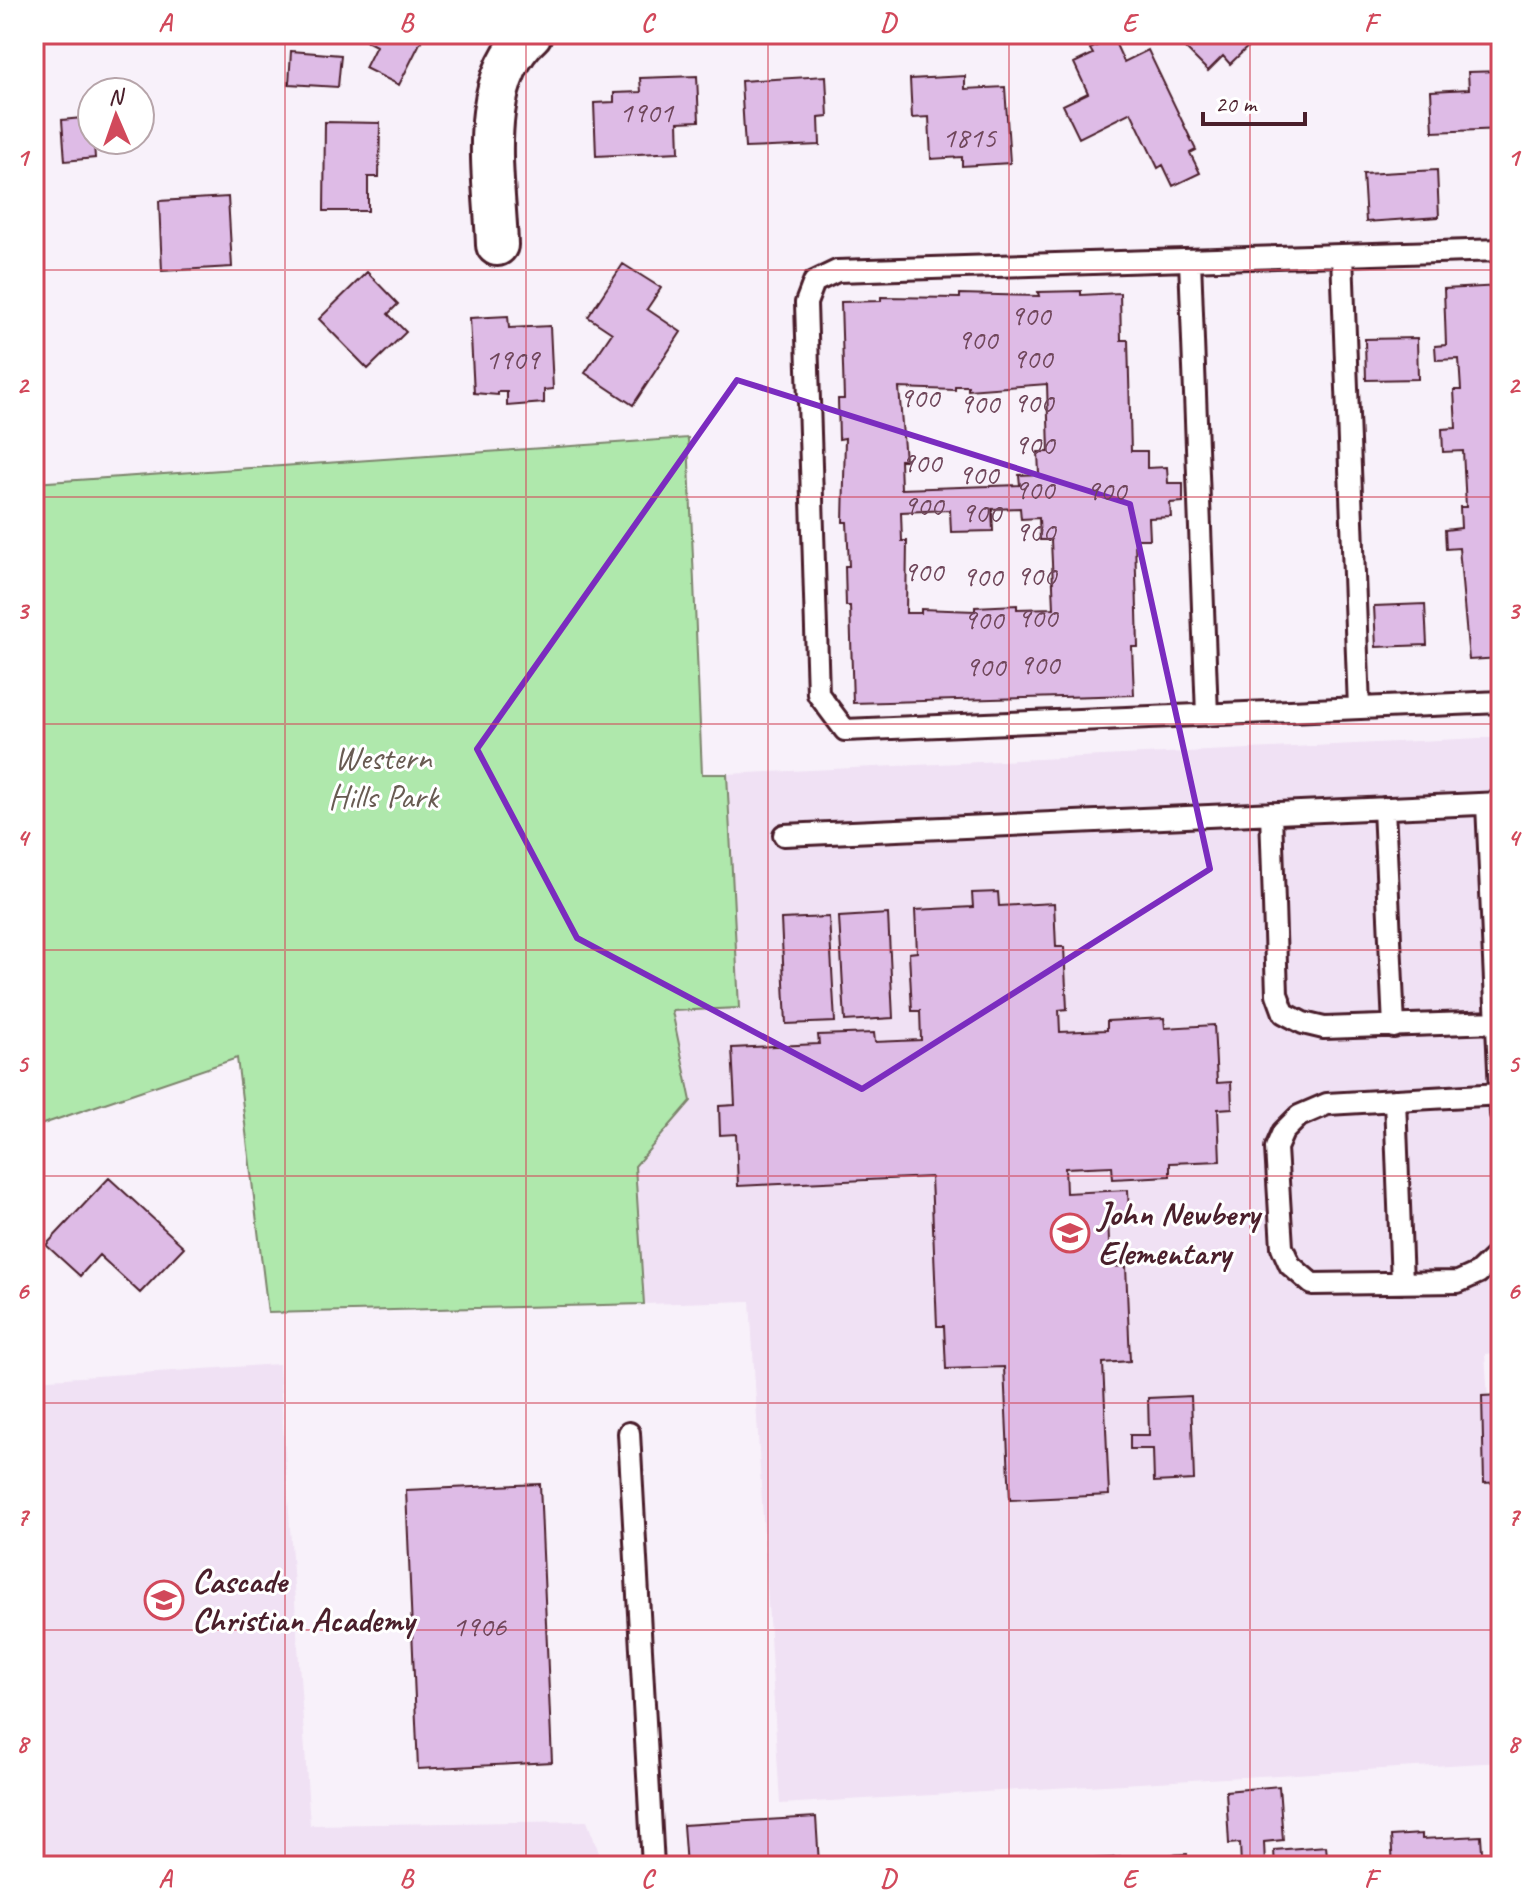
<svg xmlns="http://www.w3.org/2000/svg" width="1535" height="1900" font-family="Caveat,sans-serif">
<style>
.built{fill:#f0e1f4}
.green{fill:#afe8ac;stroke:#7c846c;stroke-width:2}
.building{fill:#debbe6;stroke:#4a1f2b;stroke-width:2;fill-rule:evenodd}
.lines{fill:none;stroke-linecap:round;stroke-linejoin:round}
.lane-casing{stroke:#4a1f2b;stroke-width:26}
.street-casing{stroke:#4a1f2b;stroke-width:46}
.lane{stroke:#fff;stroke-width:20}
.street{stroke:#fff;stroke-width:40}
.marked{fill:none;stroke:#7b2cbf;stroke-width:6;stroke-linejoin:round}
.grid{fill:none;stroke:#d1495b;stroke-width:2;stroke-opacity:0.55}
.labels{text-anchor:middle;stroke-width:6;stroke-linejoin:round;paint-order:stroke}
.number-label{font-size:30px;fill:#6f465a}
.park-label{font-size:34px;fill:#685b52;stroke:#fff}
.poi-label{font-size:34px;font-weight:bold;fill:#4a1f2b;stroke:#fff;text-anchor:start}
.neatline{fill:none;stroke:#d1495b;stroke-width:3}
.grid-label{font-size:26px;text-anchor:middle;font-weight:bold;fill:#d1495b}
</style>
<rect width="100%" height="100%" fill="#f8f1fa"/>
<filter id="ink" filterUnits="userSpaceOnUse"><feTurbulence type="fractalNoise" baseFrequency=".0125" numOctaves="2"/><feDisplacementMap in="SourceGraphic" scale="16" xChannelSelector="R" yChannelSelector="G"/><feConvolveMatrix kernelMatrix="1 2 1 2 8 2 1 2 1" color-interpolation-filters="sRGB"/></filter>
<g filter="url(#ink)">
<path class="built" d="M1501,737V1352L1485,1354L1501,1594V1762L780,1804L750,1301L644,1304L635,1166L691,1101L672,1010L739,1007L727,774Z
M279,1364L310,1825L587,1821L604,1866H34V1380Z"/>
<path class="green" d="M688,438L702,774H727L739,1008L672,1011L691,1101L635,1166L644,1304L268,1313L237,1058L34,1127V483Z"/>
<path class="building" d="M353,34H421L424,35L399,85L365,68L376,46Z
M1171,34H1253L1257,38L1230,64L1223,56L1208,71Z
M1113,38L1124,62L1148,50L1196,150L1190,153L1200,173L1173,186L1163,165L1158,168L1131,112L1079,138L1063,105L1088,93L1074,63L1093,54L1090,49Z
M291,51L341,55L338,87L289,84Z
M1501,71V129L1433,132L1431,91L1469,89L1468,72Z
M697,76L699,121L678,122L679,152L596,156L594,103L614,102V93L641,92L640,78Z
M826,76L828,117L819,118L820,145L745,148L741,81Z
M965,76V89L1005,87L1010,163L962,166V157L931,159L929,117L912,118L910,79Z
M92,117L95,158L65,161L62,120Z
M325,122L380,123L379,177H368V211H324Z
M1437,170L1439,217L1366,222L1363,174Z
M228,197L232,267L162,271L159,201Z
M623,264L661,288L647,309L681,332L633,405L585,373L612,333L588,317Z
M367,272L398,304L388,314L406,332L368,369L319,319Z
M1501,286V658L1469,660L1459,548L1446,549L1445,530L1461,528L1460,507H1466L1463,451L1443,452L1442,429L1456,428L1454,390H1461L1459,359L1436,360L1435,346L1446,345L1444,289Z
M1081,291V295L1120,293L1121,340H1128L1131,451H1147V468L1167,467L1168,483H1183V502L1170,503L1171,517L1149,518L1150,539H1135L1138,647H1132L1134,695L853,703L850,606H846L845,566H849L847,522H843L845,438L839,439L838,399H844L841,302L881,301V297L960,298V294L1039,296L1038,292ZM1047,384L1049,452H1038L1039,474L1019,475L1020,485L901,489L900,460H905L899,388L955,390V386H968V390ZM1020,508L1021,519L1039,518L1040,540H1051L1054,608L1017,609V605L975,607V611L921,609V613H906L907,541H902L901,512L950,510L951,532L993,531L992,509Z
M508,316L509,328L550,326L553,389L544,390V403L507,406V392H498V395L474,393L470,318Z
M1417,338L1418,379L1366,380L1365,339Z
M1425,604L1427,645L1376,647L1374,606Z
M998,892L999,906L1054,903L1056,947H1064L1067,1009L1059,1010L1060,1032L1107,1030V1021L1164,1018L1165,1028L1214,1025L1217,1083L1231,1082L1232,1108L1218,1109L1220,1161L1170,1163V1176L1113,1179L1112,1166L1065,1168L1066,1193L1128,1190L1129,1217H1108L1110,1267L1126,1266L1130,1361L1103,1363L1109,1495L1010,1500L1004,1367L946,1369L944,1326H937L931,1177L738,1186L736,1134L720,1135L719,1106L735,1105L732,1048L819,1044L818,1035L874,1033L875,1042L921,1040L920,1011H912L909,953L917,952L915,910L973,907L972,893Z
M888,914L893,1018L845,1021L839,917Z
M829,917L835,1022L786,1024L781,919Z
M109,1178L184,1247L140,1293L99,1255L80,1276L46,1245Z
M1501,1395V1482L1484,1483L1482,1396Z
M1191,1396L1194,1480L1154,1482L1153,1449H1130V1435H1149L1148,1398Z
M540,1484L552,1762L418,1769L406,1490Z
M1279,1786L1283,1840L1264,1842L1265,1865L1241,1866L1240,1843L1229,1844L1226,1791Z
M816,1817L819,1864L686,1866L683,1825Z
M1422,1834V1839L1481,1836L1483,1866H1393L1391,1836Z
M1326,1846L1328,1866H1275L1274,1850Z
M1187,1854L1188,1866H1074V1860Z"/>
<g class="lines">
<defs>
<path id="lane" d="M1501,250L837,271L814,282L806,303L818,694L845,730L1501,702
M1342,255L1359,708
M1190,260L1207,715
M1487,804L1501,1114
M1384,808L1394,1027
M1271,813L1277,994L1284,1013L1303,1023L1324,1028L1497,1022
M784,835L1501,803
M1501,1094L1327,1104L1299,1116L1283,1132L1276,1148L1282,1247L1290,1265L1312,1284L1458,1282L1478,1273L1501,1251
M1395,1100L1402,1283
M629,1433L653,1866"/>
<path id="street" d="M497,245C495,179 475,83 531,34"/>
</defs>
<use href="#lane" class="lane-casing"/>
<use href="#street" class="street-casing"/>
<use href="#lane" class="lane"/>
<use href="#street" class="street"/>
</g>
</g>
<path class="marked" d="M737,380L1130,504L1210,869L862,1089L577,938L477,749Z"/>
<path class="grid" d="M285,34V1866M526,34V1866M768,34V1866M1009,34V1866M1250,34V1866M34,270H1501M34,497H1501M34,724H1501M34,950H1501M34,1176H1501M34,1403H1501M34,1630H1501"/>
<defs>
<symbol id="school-ring" viewBox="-11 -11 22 22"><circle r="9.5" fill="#fff" stroke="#d1495b" stroke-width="1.5"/><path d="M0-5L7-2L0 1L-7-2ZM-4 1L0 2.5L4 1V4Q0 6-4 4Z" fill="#d1495b"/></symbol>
</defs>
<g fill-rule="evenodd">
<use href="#school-ring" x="1048" y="1211" width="44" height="44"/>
<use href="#school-ring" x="142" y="1578" width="44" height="44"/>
</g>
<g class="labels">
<g class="number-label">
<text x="646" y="122">1901</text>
<text x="969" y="147">1815</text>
<text x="1030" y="325">900</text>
<text x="977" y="349">900</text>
<text x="1032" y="368">900</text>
<text x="512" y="369">1909</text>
<text x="919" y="407">900</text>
<text x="1033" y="412">900</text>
<text x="979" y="413">900</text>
<text x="1034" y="454">900</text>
<text x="921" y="472">900</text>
<text x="978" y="484">900</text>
<text x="1034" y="499">900</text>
<text x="1106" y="500">900</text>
<text x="923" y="515">900</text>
<text x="981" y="522">900</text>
<text x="1035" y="541">900</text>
<text x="923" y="581">900</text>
<text x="1036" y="585">900</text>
<text x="982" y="586">900</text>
<text x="1037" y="627">900</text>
<text x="983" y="629">900</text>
<text x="1039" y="674">900</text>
<text x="985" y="676">900</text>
<text x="479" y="1636">1906</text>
</g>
<g class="park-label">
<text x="383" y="769">Western<tspan x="383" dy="39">Hills Park</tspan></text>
</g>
<g class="poi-label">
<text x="1098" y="1225">John Newbery<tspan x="1098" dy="39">Elementary</tspan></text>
<text x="192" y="1592">Cascade<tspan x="192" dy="39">Christian Academy</tspan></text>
</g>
</g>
<rect width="1535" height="1900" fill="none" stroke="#fff" stroke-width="88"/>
<g transform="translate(116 116) rotate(358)"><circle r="38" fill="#ffffff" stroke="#b7a5aa" stroke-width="2"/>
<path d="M0-6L14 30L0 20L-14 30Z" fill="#d1495b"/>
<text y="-12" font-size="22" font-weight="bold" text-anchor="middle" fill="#4a1f2b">N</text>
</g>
<path d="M1203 112v12h102v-12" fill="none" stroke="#4a1f2b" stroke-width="4"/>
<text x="1215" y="112" font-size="24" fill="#4a1f2b" stroke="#ffffff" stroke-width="6" paint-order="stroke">20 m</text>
<rect x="44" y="44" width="1447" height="1812" class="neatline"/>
<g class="grid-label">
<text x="165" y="31">A</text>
<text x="406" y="31">B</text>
<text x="647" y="31">C</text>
<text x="888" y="31">D</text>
<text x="1129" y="31">E</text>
<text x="1370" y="31">F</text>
<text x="22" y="166">1</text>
<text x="1513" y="166">1</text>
<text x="22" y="393">2</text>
<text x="1513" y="393">2</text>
<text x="22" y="619">3</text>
<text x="1513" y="619">3</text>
<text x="22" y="846">4</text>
<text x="1513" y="846">4</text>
<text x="22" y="1072">5</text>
<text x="1513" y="1072">5</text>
<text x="22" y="1299">6</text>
<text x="1513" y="1299">6</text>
<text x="22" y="1525">7</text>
<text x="1513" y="1525">7</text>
<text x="22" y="1752">8</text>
<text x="1513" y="1752">8</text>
<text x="165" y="1887">A</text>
<text x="406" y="1887">B</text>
<text x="647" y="1887">C</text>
<text x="888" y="1887">D</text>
<text x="1129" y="1887">E</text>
<text x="1370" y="1887">F</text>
</g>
</svg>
